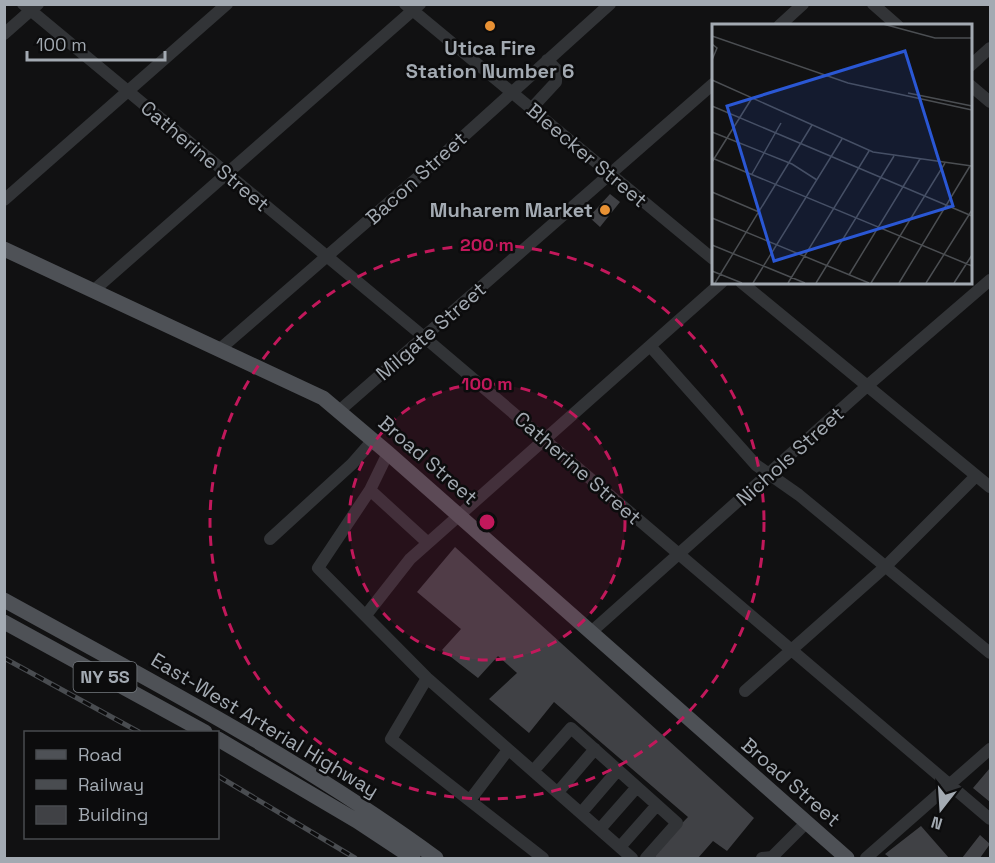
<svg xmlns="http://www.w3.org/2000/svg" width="995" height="863" font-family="'Space Grotesk',sans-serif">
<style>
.building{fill:#404145}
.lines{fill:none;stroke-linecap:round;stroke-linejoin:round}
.minor{stroke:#323437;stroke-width:12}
.major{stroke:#4e5156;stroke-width:15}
.rail-casing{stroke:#494c50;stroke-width:5}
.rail{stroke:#0c0c0d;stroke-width:3;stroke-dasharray:9;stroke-linecap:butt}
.ring{fill:none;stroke:#c2185b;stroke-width:3;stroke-dasharray:10 8}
.poi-dot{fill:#e89134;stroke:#0c0c0d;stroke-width:2}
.labels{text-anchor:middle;stroke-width:5;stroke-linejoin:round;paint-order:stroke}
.shield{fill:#0c0c0d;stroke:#767b80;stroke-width:1.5}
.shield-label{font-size:18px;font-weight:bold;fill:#a3aab2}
.poi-label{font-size:20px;font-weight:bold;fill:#a3aab2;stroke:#0c0c0d}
.street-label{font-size:20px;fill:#a3aab2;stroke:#0c0c0d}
.inset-road{fill:none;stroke:#4b4e52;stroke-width:1.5}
.view{fill:#2a57d4;fill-opacity:0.15;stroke:#2a57d4;stroke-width:3}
.inset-edge{fill:none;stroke:#a3aab2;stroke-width:3}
.centre{fill:#c2185b;stroke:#0c0c0d;stroke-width:3}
.ring-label{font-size:18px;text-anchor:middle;font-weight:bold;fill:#c2185b;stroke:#0c0c0d;stroke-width:5;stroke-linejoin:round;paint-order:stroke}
</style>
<rect width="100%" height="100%" fill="#111112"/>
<path class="building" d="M610,194L620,202L600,227L589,217Z
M455,547L754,818L727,851L713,841L698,858H657L652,854L688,817L554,702L529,733L489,699L517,673L498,656L478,678L442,650L461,629L417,592Z
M990,768V802L973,788Z
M921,826L949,858H890L885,854Z
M980,835L990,844L980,858H962Z"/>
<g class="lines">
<path class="minor" d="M23,4L424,337L990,819
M405,4L713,259
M873,4L898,26
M779,26L803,4
M4,34L38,4
M970,66L990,48
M970,85L990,102
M531,109L556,82V69L547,60
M4,200L227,4
M741,282L990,487
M93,291L420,4
M650,346L756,465L799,495L990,653
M220,349L424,172L610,4
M339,411L713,84
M388,453L370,490L428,543
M370,490L318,568L427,678L632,858
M270,539L352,464L373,440
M366,615L410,559L722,282
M590,633L867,386L990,280
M427,678L391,739L543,858
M745,691L885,567L976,476
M534,770L571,728L657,805L620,847
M558,792L595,749
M470,800L508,750
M581,813L618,770
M600,829L637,787
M646,858L677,823L657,805
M762,858L772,857L806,823
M866,858L990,749"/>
<path class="major" d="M4,249L323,398L388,453L847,858
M4,600C151,681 301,759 436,858
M4,622L205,732
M218,739L357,821L413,858"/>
<defs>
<path id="rail" d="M4,658L139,732
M218,776L355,858"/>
</defs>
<use href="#rail" class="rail-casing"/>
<use href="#rail" class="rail"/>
</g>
<circle cx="487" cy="522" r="138" fill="#c2185b" fill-opacity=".12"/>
<g class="ring">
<circle cx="487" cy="522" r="138"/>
<circle cx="487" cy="522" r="277"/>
</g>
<g class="poi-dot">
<circle cx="490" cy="26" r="6"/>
<circle cx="605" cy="210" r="6"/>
</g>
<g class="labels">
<rect class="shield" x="73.5" y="662" width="63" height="30" rx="4.5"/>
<g class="shield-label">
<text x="105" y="683">NY 5S</text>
</g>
<g class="poi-label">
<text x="490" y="55">Utica Fire<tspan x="490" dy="23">Station Number 6</tspan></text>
<text x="593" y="217" text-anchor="end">Muharem Market</text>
</g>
<g class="street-label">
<text transform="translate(587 155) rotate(40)" y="7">Bleecker Street</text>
<text transform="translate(205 156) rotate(40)" y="7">Catherine Street</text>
<text transform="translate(416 178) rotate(-42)" y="7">Bacon Street</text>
<text transform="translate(431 331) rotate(-41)" y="7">Milgate Street</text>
<text transform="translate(790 456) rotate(-42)" y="7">Nichols Street</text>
<text transform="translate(428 460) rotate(41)" y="7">Broad Street</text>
<text transform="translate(578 468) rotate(41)" y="7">Catherine Street</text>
<text transform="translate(265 725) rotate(31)" y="7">East-West Arterial Highway</text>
<text transform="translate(791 782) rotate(41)" y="7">Broad Street</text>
</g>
</g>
<g transform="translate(712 24)">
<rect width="260" height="260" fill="#111112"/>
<path class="inset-road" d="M171,0L223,14H260M0,12L136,59L260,86M0,20L5,24L0,36M0,56L161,128L260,142M196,69L260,82M0,82L260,192M0,108L80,140L105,156M0,134L260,242M0,138L40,74M40,150L69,99M0,168L47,188M0,194L157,259M0,221L93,259M0,247L30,259M137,251L208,135M3,259L100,101M41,259L130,115M76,259L157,127M104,259L182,132M159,259L233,139M187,259L258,142M214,259L260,186M242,259L260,231"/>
<path class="view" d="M193,27L241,182L62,237L15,82Z"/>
<rect width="260" height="260" class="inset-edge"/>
</g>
<circle cx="487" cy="522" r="9" class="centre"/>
<g class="ring-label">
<text x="487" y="251">200 m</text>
<text x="487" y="390">100 m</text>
</g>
<rect width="995" height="863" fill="none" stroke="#a3aab2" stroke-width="12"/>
<rect x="24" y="731" width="195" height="108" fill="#0c0c0d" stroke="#484b4f" stroke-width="1.5"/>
<rect x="36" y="750" width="30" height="9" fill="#4e5156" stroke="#484b4f" stroke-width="1.5"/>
<text x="78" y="761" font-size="18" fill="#a3aab2">Road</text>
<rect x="36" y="780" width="30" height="9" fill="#494c50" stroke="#484b4f" stroke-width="1.5"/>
<text x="78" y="791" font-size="18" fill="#a3aab2">Railway</text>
<rect x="36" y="806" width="30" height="18" fill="#404145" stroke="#484b4f" stroke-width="1.5"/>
<text x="78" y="821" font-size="18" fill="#a3aab2">Building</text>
<g transform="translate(941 809) rotate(197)" stroke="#0c0c0d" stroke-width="4.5" paint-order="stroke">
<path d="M0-4.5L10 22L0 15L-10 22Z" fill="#a3aab2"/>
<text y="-9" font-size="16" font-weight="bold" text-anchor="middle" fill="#a3aab2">N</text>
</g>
<path d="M27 51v9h138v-9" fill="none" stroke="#a3aab2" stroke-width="3"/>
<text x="36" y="51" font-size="18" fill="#a3aab2" stroke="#0c0c0d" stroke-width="4.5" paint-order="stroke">100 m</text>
</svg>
